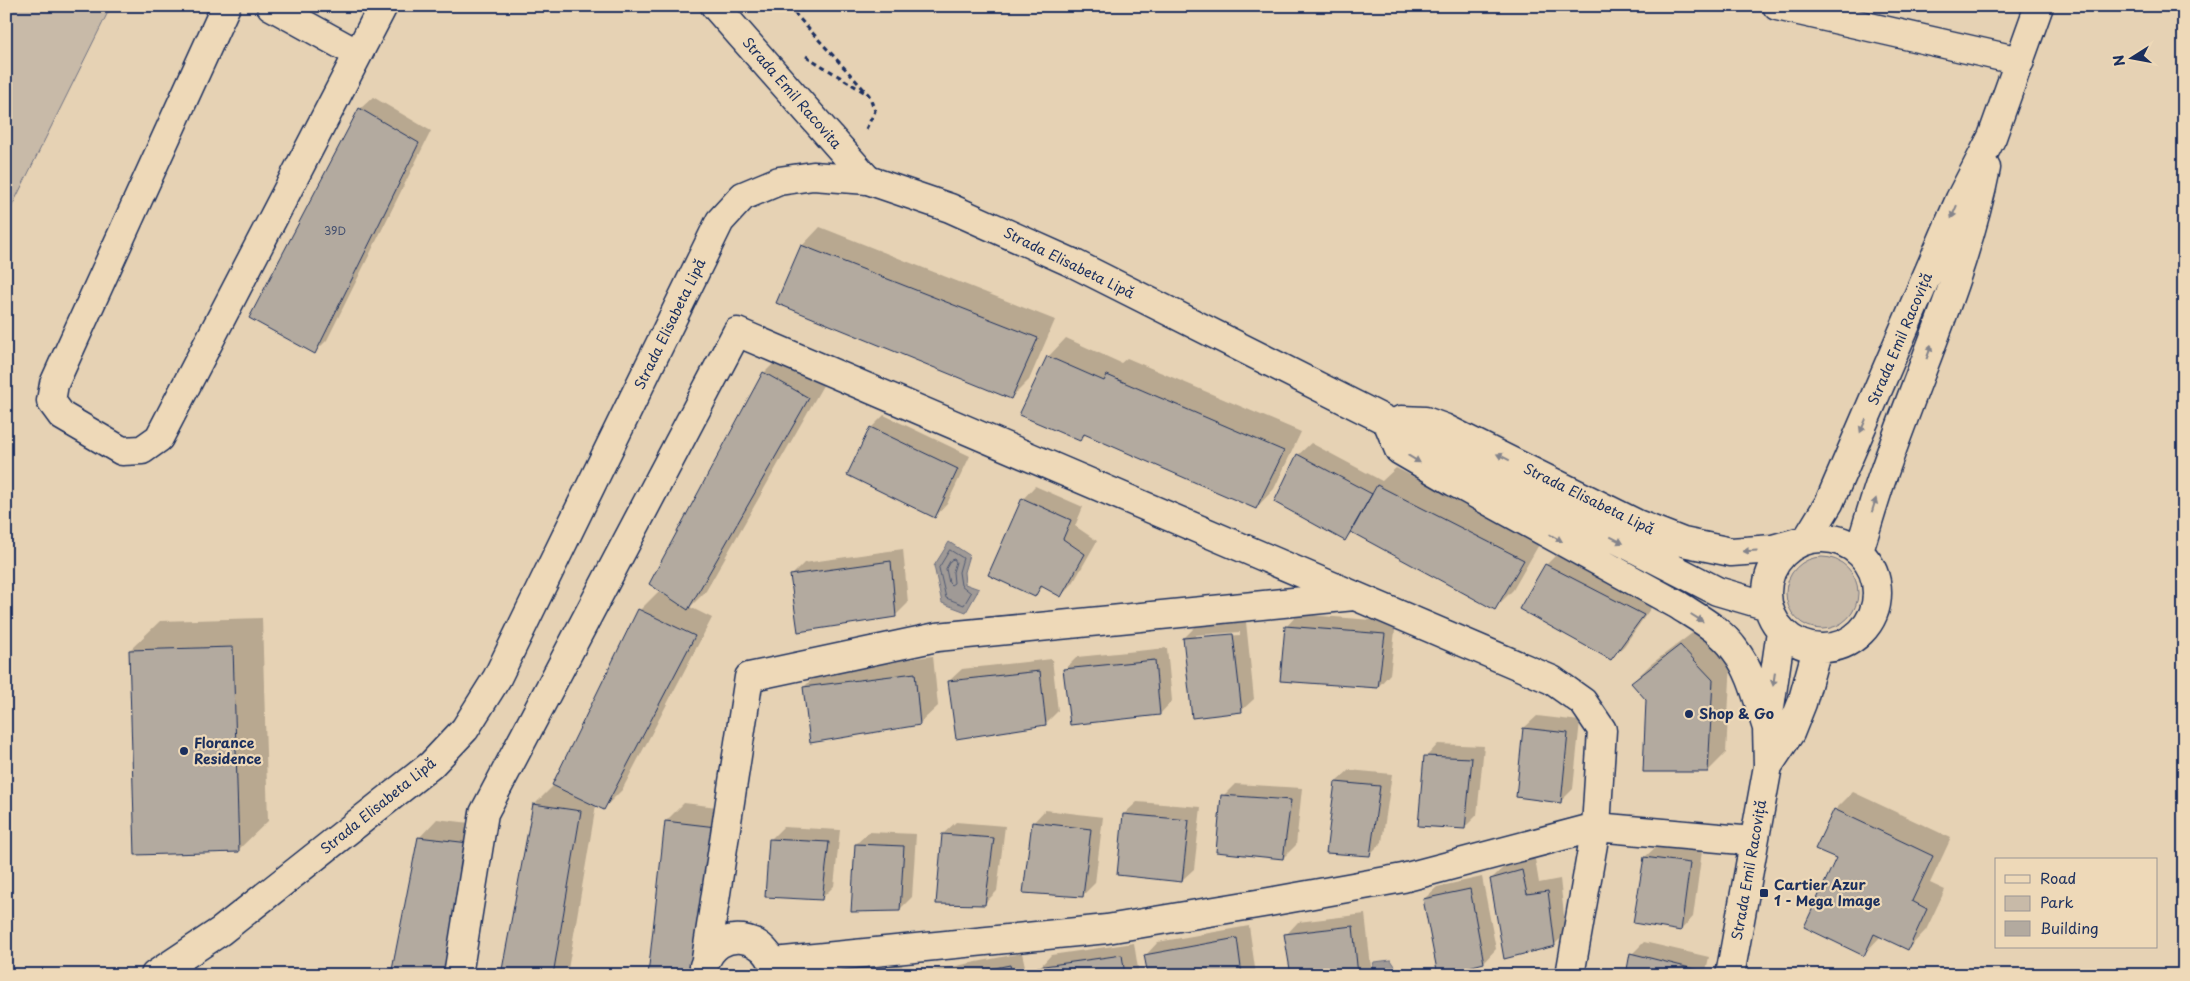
<svg xmlns="http://www.w3.org/2000/svg" width="2190" height="981" font-family="'Playpen Sans',sans-serif">
<style>
.green{fill:#c8baa8;stroke:#727483}
.water{fill:#a09a96;stroke:#6b6f80}
.shadow{fill:#0003;fill-rule:evenodd}
.lines{fill:none;stroke-linecap:round;stroke-linejoin:round}
.shore{stroke:#505a74;stroke-width:1}
.building{fill:#b3aa9f;stroke:#1b2f5e}
.street-casing{stroke:#1b2f5e;stroke-width:31}
.secondary-casing{stroke:#1b2f5e;stroke-width:31}
.path{stroke:#1b2f5e;stroke-width:3;stroke-dasharray:5 4;stroke-linecap:butt}
.street{stroke:#eed9b8;stroke-width:28}
.secondary{stroke:#eed9b8;stroke-width:28}
.oneway{fill:#84848b}
.poi-dot{fill:#1b2f5e;stroke:#eed9b8;stroke-width:2}
.labels{text-anchor:middle;stroke-width:4.5;stroke-linejoin:round;paint-order:stroke}
.number-label{font-size:11px;fill:#414e6e}
.street-label{font-size:14px;fill:#1b2f5e;stroke:#eed9b8}
.poi-label{font-size:14px;font-weight:bold;fill:#1b2f5e;stroke:#eed9b8;text-anchor:start}
</style>
<rect width="100%" height="100%" fill="#e6d2b4"/>
<filter id="ink" filterUnits="userSpaceOnUse"><feTurbulence type="fractalNoise" baseFrequency=".02" numOctaves="2"/><feDisplacementMap in="SourceGraphic" scale="10" xChannelSelector="R" yChannelSelector="G"/><feConvolveMatrix kernelMatrix="1 2 1 2 8 2 1 2 1" color-interpolation-filters="sRGB"/></filter>
<g filter="url(#ink)">
<path class="green" d="M6,6H111L6,218Z
M1786 593a36 36 0 1 1 72 0a36 36 0 1 1-72 0Z"/>
<path class="water" d="M949,542L969,555L964,572L965,584L979,589L966,612L942,603L934,566Z
M1391,960L1401,975H1370L1374,962Z"/>
<path class="shadow" d="M373,97L431,131L327,340L315,352L360,109Z
M820,227L1055,320L1029,380L1011,398L802,246Z
M1066,338L1121,363L1127,358L1301,432L1274,489L1256,508L1086,434L1080,440L1048,357Z
M782,355L826,380L706,591L690,607L712,618L622,790L603,809L596,805L567,975H502L534,805L554,785L640,610L658,592L664,595L665,593L764,373Z
M884,415L970,456L947,504L935,517L871,428Z
M1311,443L1382,481L1396,468L1541,541L1513,590L1495,608L1353,531L1345,539L1298,455Z
M1035,486L1083,507L1075,526L1097,541L1073,583L1061,596L1044,586L1035,595L1023,499Z
M903,549L908,603L895,616L792,575L804,563Z
M1559,552L1655,602L1624,646L1611,658L1521,608L1546,565Z
M1298,614L1396,622L1390,674L1378,687L1286,627Z
M262,618L268,821L238,850L130,650L160,621Z
M1246,622L1254,699L1241,711L1184,638L1196,626ZM1240,632V635L1196,638V635Z
M1699,628L1731,661L1726,753L1708,771L1632,683L1650,665Z
M1167,648L1172,701L1160,714L1065,669L1077,657Z
M933,656L938,706L919,724L804,687L822,669Z
M1052,659L1058,711L1045,724L949,681L962,669Z
M1537,716L1580,721L1573,789L1560,802L1524,728Z
M1438,744L1484,746L1477,815L1465,827L1426,757Z
M1349,770L1392,774L1382,842L1369,855L1336,782Z
M1235,784L1302,788L1296,845L1283,858L1223,796Z
M1853,792L1951,838L1930,883L1945,890L1926,930L1908,949L1881,936L1864,954L1837,858L1835,810Z
M1137,802L1201,807L1194,869L1181,881L1124,814Z
M684,803L734,809L713,972L666,821Z
M1045,810L1103,817L1095,883L1082,896L1033,823Z
M437,819L486,825L457,975H392L419,838Z
M956,822L1005,826L997,891L984,904L943,834Z
M783,827L840,830L834,886L822,898L770,840Z
M869,832L916,834L912,897L899,910L856,844Z
M1658,845L1702,851L1693,917L1681,930L1635,922L1645,857Z
M1535,859L1539,883L1560,879L1566,933L1554,945L1491,879L1504,867Z
M1482,877L1496,949L1484,962L1439,973L1424,899L1437,887Z
M1365,914L1372,975H1292L1286,935L1298,922Z
M1249,926L1256,975H1150L1146,955L1158,942Z
M1644,942L1709,957L1705,975H1627L1632,954Z
M1134,943L1139,975H1040L1039,968L1051,955Z
M1022,953L1027,975H923L926,972Z
M902,962L903,975H828Z"/>
<g class="lines">
<path class="shore" d="M950,550L963,558L959,572L961,585L971,593L964,605L946,598L939,568Z
M951,560L954,559L956,562L953,572L954,583L951,585L949,583L946,569Z"/>
</g>
<path class="building" d="M359,108L419,143L315,354L249,318Z
M801,245L1038,338L1011,399L776,303Z
M1047,356L1104,381L1107,375L1284,451L1256,509L1084,434L1080,441L1019,415Z
M763,372L809,398L688,610L649,584Z
M870,427L958,469L935,518L847,475Z
M1297,454L1372,494L1345,541L1274,502Z
M1377,485L1524,560L1495,610L1351,532Z
M1022,498L1071,520L1063,539L1085,554L1061,597L1041,586L1035,597L988,575Z
M891,561L896,617L798,632L790,575Z
M1545,564L1644,615L1611,660L1519,609Z
M638,609L695,636L604,810L552,785Z
M1285,626L1385,634L1378,688L1280,681Z
M1233,634L1242,712L1192,718L1183,638Z
M1680,645L1713,680L1708,772H1643L1646,700L1631,683Z
M233,647L239,852L135,855L129,650Z
M1155,660L1160,715L1070,725L1063,669Z
M1040,671L1046,725L956,739L948,681Z
M915,673L920,725L810,743L803,687Z
M1523,728L1568,733L1561,803L1516,797Z
M1424,756L1472,758L1465,829L1418,826Z
M1335,782L1380,786L1370,856L1326,853Z
M1221,795L1291,800L1283,859L1216,852Z
M533,804L581,811L553,975H501Z
M1834,809L1933,856L1912,901L1927,909L1908,950L1874,934L1864,956L1804,927L1836,858L1815,849Z
M1123,814L1189,820L1182,882L1117,875Z
M665,821L716,827L698,975H648Z
M1032,822L1091,829L1083,897L1023,893Z
M942,834L994,838L985,905L936,904Z
M418,837L469,843L443,975H391Z
M769,839L829,842L822,900L765,897Z
M855,844L904,846L900,911L851,912Z
M1644,857L1690,863L1681,931L1633,923Z
M1522,870L1527,894L1548,891L1555,946L1504,959L1490,879Z
M1470,889L1484,963L1438,975L1423,899Z
M1353,926L1358,975H1291L1284,934Z
M1237,938L1242,975H1148L1144,955Z
M1630,953L1698,970L1696,975H1626Z
M1122,955L1125,975H1038L1037,967Z
M1010,965L1012,975H960Z"/>
<g class="lines">
<defs>
<path id="street" d="M226,6L54,384L51,401L62,416L122,451L142,450L159,438L383,6
M271,6L358,54
M715,6L868,180
M1777,6L2020,61
M706,959L749,677L937,637L1354,596
M774,962L1107,929L1269,902L1403,878L1596,827L1753,841
M704,966C716,925 770,932 776,975
M458,975L484,813L737,332L1552,680L1583,702L1602,730L1596,827L1570,975"/>
<path id="secondary" d="M1401,420L1425,421L1444,428L1637,524L1683,542L1731,552L1773,549L1798,542
M1387,421L1399,450L1454,482L1678,605C1698,618 1721,630 1735,650C1752,672 1758,701 1767,728
M1767 593a55 55 0 1 1 110 0a55 55 0 1 1-110 0Z
M1807,539L1829,503L1960,199L1992,137L2039,6
M1859,551C1867,526 1874,500 1883,475C1918,373 1965,274 1986,168
M1768,766L1790,733L1802,703L1817,649
M155,975L221,931L431,765L465,729L497,678L720,221L743,196L779,181L813,176L868,180L950,208L1075,264L1387,421L1717,591L1768,606
M1730,975L1768,766L1767,728L1781,631"/>
</defs>
<use href="#street" class="street-casing"/>
<use href="#secondary" class="secondary-casing"/>
<path class="path" d="M788,6L869,95L875,111L866,129
M806,56L864,92"/>
<use href="#street" class="street"/>
<use href="#secondary" class="secondary"/>
</g>
<defs><path id="oneway-solid" d="M-6-.8H1V-3.2L6.5 0L1 3.2V.8H-6Z" transform="scale(1.25)"/></defs>
<g class="oneway">
<use href="#oneway-solid" transform="translate(1954 212) rotate(113)"/>
<use href="#oneway-solid" transform="translate(1929 352) rotate(-70)"/>
<use href="#oneway-solid" transform="translate(1863 426) rotate(113)"/>
<use href="#oneway-solid" transform="translate(1503 457) rotate(-154)"/>
<use href="#oneway-solid" transform="translate(1414 459) rotate(31)"/>
<use href="#oneway-solid" transform="translate(1874 505) rotate(-73)"/>
<use href="#oneway-solid" transform="translate(1556 538) rotate(29)"/>
<use href="#oneway-solid" transform="translate(1617 540) rotate(27)"/>
<use href="#oneway-solid" transform="translate(1750 551) rotate(176)"/>
<use href="#oneway-solid" transform="translate(1697 618) rotate(32)"/>
<use href="#oneway-solid" transform="translate(1774 679) rotate(98)"/>
</g>
</g>
<g class="poi-dot">
<circle cx="1689" cy="714" r="5"/>
<circle cx="184" cy="751" r="5"/>
<rect x="1759" y="888" width="10" height="10" rx="2.5"/>
</g>
<g class="labels">
<g class="number-label">
<text x="335" y="235">39D</text>
</g>
<g class="street-label">
<text transform="translate(792 93) rotate(49)" y="5">Strada Emil Racovita</text>
<text transform="translate(1069 263) rotate(26)" y="5">Strada Elisabeta Lipă</text>
<text transform="translate(670 324) rotate(-64)" y="5">Strada Elisabeta Lipă</text>
<text transform="translate(1900 339) rotate(-67)" y="5">Strada Emil Racoviță</text>
<text transform="translate(1589 499) rotate(26)" y="5">Strada Elisabeta Lipă</text>
<text transform="translate(378 806) rotate(-39)" y="5">Strada Elisabeta Lipă</text>
<text transform="translate(1749 870) rotate(-80)" y="5">Strada Emil Racoviță</text>
</g>
<g class="poi-label">
<text x="1699" y="719">Shop &amp; Go</text>
<text x="194" y="748">Florance<tspan x="194" dy="16">Residence</tspan></text>
<text x="1774" y="890">Cartier Azur<tspan x="1774" dy="16">1 - Mega Image</tspan></text>
</g>
</g>
<rect width="2190" height="981" fill="none" stroke="#eed9b8" stroke-width="25"/>
<rect x="12" y="12" width="2165" height="956" fill="none" stroke="#1b2f5e" stroke-width="2" filter="url(#ink)"/>
<rect x="1995" y="858" width="162" height="90" fill="#eed9b8" stroke="#9a9594"/>
<rect x="2005" y="875" width="25" height="8" fill="#eed9b8" stroke="#9a9594"/>
<text x="2040" y="884" font-size="15" fill="#1b2f5e">Road</text>
<rect x="2005" y="896" width="25" height="15" fill="#c8baa8" stroke="#9a9594"/>
<text x="2040" y="908" font-size="15" fill="#1b2f5e">Park</text>
<rect x="2005" y="921" width="25" height="15" fill="#b3aa9f" stroke="#9a9594"/>
<text x="2040" y="934" font-size="15" fill="#1b2f5e">Building</text>
<g transform="translate(2132 58) rotate(259)" stroke="#eed9b8" stroke-width="4" paint-order="stroke">
<path d="M0-4L9 19L0 12L-9 19Z" fill="#1b2f5e"/>
<text y="-8" font-size="14" font-weight="bold" text-anchor="middle" fill="#1b2f5e">N</text>
</g>
</svg>
